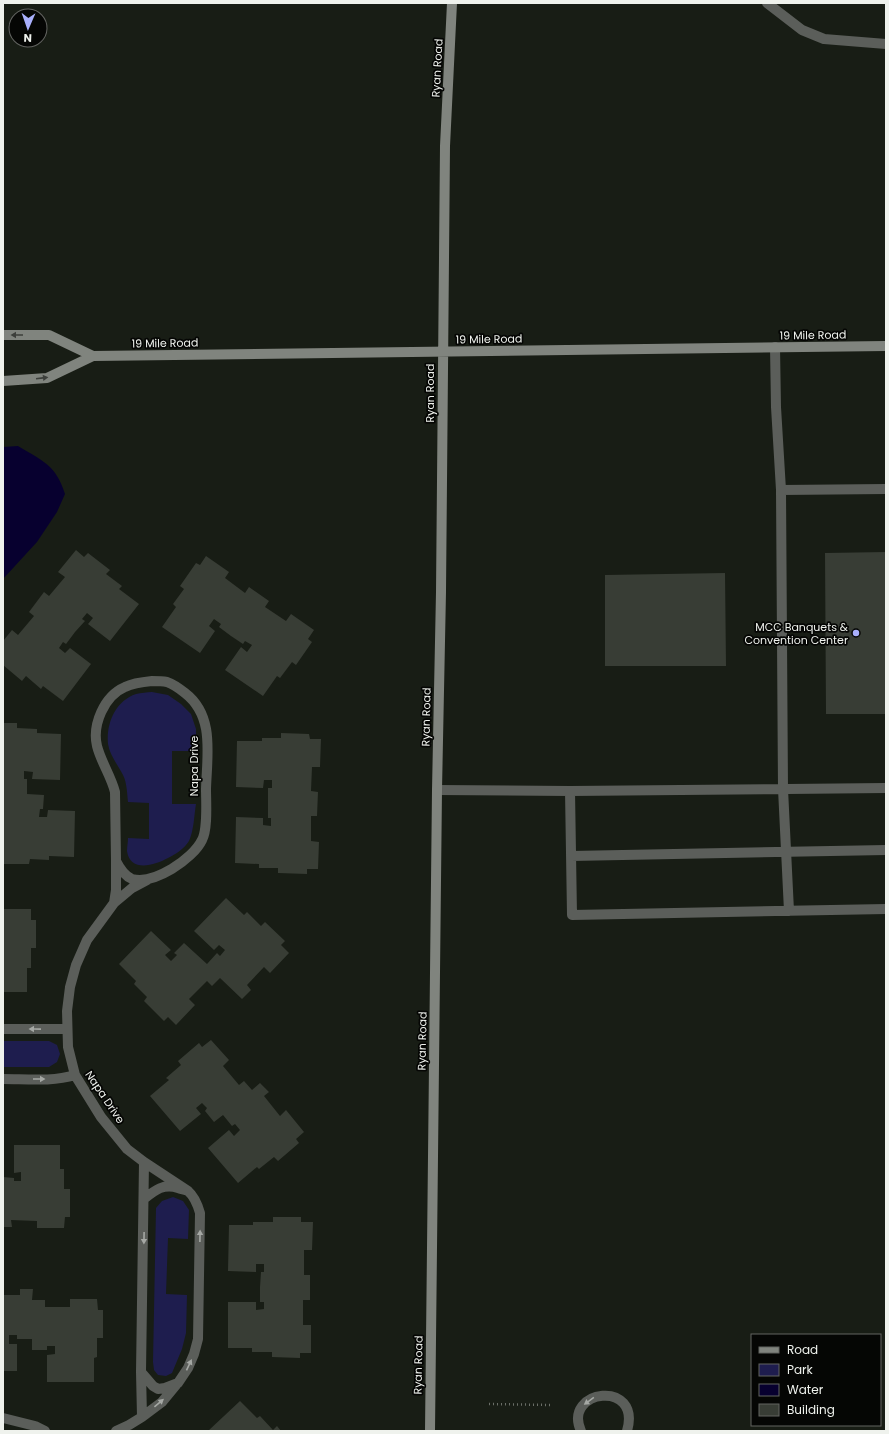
<svg xmlns="http://www.w3.org/2000/svg" width="889" height="1434" font-family="Poppins,sans-serif">
<style>
.green{fill:#1e1d4e}
.water{fill:#07002f}
.building{fill:#383d35}
.lines{fill:none;stroke-linecap:round;stroke-linejoin:round}
.path{stroke:#6b6f68;stroke-width:2.5;stroke-dasharray:1 3;stroke-linecap:butt}
.lane{stroke:#5b5e5a;stroke-width:10}
.street{stroke:#5b5e5a;stroke-width:10}
.secondary{stroke:#80847e;stroke-width:10}
.oneway{fill:#3c3f3b}
.oneway2{fill:#a5a8a4}
.poi-dot{fill:#a9b0fc;stroke:#050604;stroke-width:1.5}
.labels{text-anchor:middle;stroke-width:3.5;stroke-linejoin:round;paint-order:stroke}
.street-label{font-size:11px;fill:#eff2ed;stroke:#050604}
.poi-label{font-size:11px;fill:#eff2ed;stroke:#050604;text-anchor:end}
</style>
<rect width="100%" height="100%" fill="#181d15"/>
<path class="green" d="M152,692L168,695L181,704L191,714L196,729V751H172V804H196C194,816 194,830 189,841C184,849 176,854 168,858C155,865 130,873 127,851C127,847 128,842 128,838L149,839V803L128,802C127,793 127,783 123,775C118,765 110,756 108,744C106,724 115,701 136,694C141,693 147,692 152,692Z
M3,1041H49L57,1045L60,1054L57,1062L49,1067H3Z
M173,1197L183,1201L189,1210L188,1239L168,1238L166,1294L187,1295L186,1333L182,1349L172,1373L166,1376L158,1375L154,1370L153,1362L156,1208L162,1201Z"/>
<path class="water" d="M18,446C43,461 56,465 65,494L57,512L37,542L3,579V447Z"/>
<path class="building" d="M76,550L84,557L88,553L110,570L106,574L122,586L119,589L139,604L110,641L88,624L93,618L87,613L82,619L85,621L75,632L66,644L63,642L59,648L65,653L70,648L91,664L63,701L43,686L41,689L26,676L22,681L3,665V641L12,630L18,635L34,616L29,612L44,592L49,596L65,577L58,572Z
M886,552V714H826L825,553Z
M206,556L229,572L225,578L245,593L249,587L269,601L265,607L286,621L291,614L314,630L308,639L312,642L296,665L292,662L280,678L277,676L263,696L225,670L241,647L247,652L252,645L245,641L243,644L231,636L219,627L221,624L214,619L209,626L215,631L200,653L162,627L176,607L173,604L184,589L180,586L196,563L200,565Z
M725,573L726,666H605V575Z
M3,723H17V728L37,729V733L61,734L60,780L32,779L33,772L24,771V779H27V794L44,795L43,809H40L39,817H47L48,810L75,811L74,857L49,856V860L30,859L29,864H3Z
M281,733L309,734L310,739H321L320,767H312L311,791L318,792L317,816H311V841L319,842L318,869H307V874L278,873V868H259V864L235,863L236,817L263,818V825L271,826V818H268V788H272V780H264L263,788L236,787L237,741H262V738H281Z
M226,898L244,915L247,912L261,926L265,922L285,941L281,945L289,953L270,973L264,967L247,985L251,990L242,999L220,978L212,986L207,981L189,999L195,1005L176,1025L168,1017L164,1021L144,1001L147,997L134,984L136,981L119,964L151,931L171,950L165,955L171,961L177,955L174,953L184,943L207,964L217,953L220,956L225,950L219,945L214,950L194,931Z
M3,909H31V920H36V948H31V968H27V992H3Z
M211,1040L229,1060L223,1066L239,1085L244,1081L252,1090L260,1083L269,1092L264,1096L280,1116L286,1110L304,1132L296,1139L299,1143L278,1161L274,1157L259,1169L257,1167L238,1183L208,1148L229,1130L234,1136L240,1130L235,1124L232,1126L223,1115L214,1122L205,1111L207,1108L202,1103L196,1108L201,1114L180,1131L150,1096L169,1080L166,1078L181,1065L178,1061L199,1043L202,1047Z
M14,1145H60V1169H64V1189H70V1217H65L64,1228H37V1221L11,1220L12,1227H3V1177L14,1178V1181H21V1172L14,1173Z
M273,1217H301V1222H313L312,1250H304V1275H310V1300H303V1325H311V1353H300V1358L272,1357V1352H252V1348H228V1302H256V1310L264,1309V1302H260V1287L261,1272H264V1264H256V1272L228,1271L229,1225H253V1222H273Z
M20,1289H33L32,1300H45V1307H70V1299H97L98,1310H103V1338H97V1357L94,1358V1382H47V1355L55,1354V1346H47V1350H32V1339H17V1335H9V1344H17V1371H3V1295H20Z
M240,1401L257,1418L260,1416L273,1430L277,1426L281,1431H208Z"/>
<g class="lines">
<path class="path" d="M489,1404L551,1405"/>
<path class="lane" d="M775,347L776,407L781,490L886,489
M781,490L783,789L789,911
M437,790L570,791L572,915L886,909
M570,791L886,788
M571,856L886,850"/>
<path class="street" d="M767,3L802,30L824,39L886,44
M152,681C156,681 162,681 167,682C173,684 180,689 185,693C215,716 207,755 206,789C206,802 208,829 202,840C193,859 154,885 132,879C125,876 119,867 116,861L115,792C111,776 101,762 97,746C92,725 104,696 125,687C133,683 142,682 152,681Z
M114,903L116,890V861
M3,1029H67
M3,1079C26,1079 52,1082 75,1075
M144,1162L127,1149L101,1117L75,1075L68,1047L67,1011L70,987L76,965L87,940L114,903L132,888L147,880
M144,1199C155,1190 164,1183 178,1188C181,1189 185,1190 188,1191C194,1196 198,1206 200,1213L198,1339L194,1354L188,1368L178,1383L165,1388L158,1389L153,1386L141,1372L144,1162L188,1191
M141,1372L142,1417L162,1402L176,1385
M3,1418L35,1426L45,1431
M116,1431L129,1425L142,1417
M581,1431C562,1389 642,1379 627,1431"/>
<path class="secondary" d="M3,335H49L93,356
M3,381L47,378L93,356L886,346
M430,1431L437,790L441,592L445,146L452,3"/>
</g>
<defs><path id="oneway-solid" d="M-6-.8H1V-3.2L6.5 0L1 3.2V.8H-6Z"/></defs>
<g class="oneway">
<use href="#oneway-solid" transform="translate(17 335) rotate(-180)"/>
<use href="#oneway-solid" transform="translate(42 378) rotate(-7)"/>
</g>
<g class="oneway2">
<use href="#oneway-solid" transform="translate(35 1029) rotate(-179)"/>
<use href="#oneway-solid" transform="translate(39 1079)"/>
<use href="#oneway-solid" transform="translate(200 1236) rotate(-89)"/>
<use href="#oneway-solid" transform="translate(144 1238) rotate(91)"/>
<use href="#oneway-solid" transform="translate(189 1365) rotate(-65)"/>
<use href="#oneway-solid" transform="translate(589 1401) rotate(144)"/>
<use href="#oneway-solid" transform="translate(159 1403) rotate(-40)"/>
</g>
<circle class="poi-dot" cx="856" cy="633" r="4"/>
<g class="labels">
<g class="street-label">
<text transform="translate(437 68) rotate(-87)" y="4">Ryan Road</text>
<text transform="translate(813 335) rotate(-1)" y="4">19 Mile Road</text>
<text transform="translate(489 339) rotate(-1)" y="4">19 Mile Road</text>
<text transform="translate(165 343) rotate(-1)" y="4">19 Mile Road</text>
<text transform="translate(430 393) rotate(-90)" y="4">Ryan Road</text>
<text transform="translate(426 717) rotate(-89)" y="4">Ryan Road</text>
<text transform="translate(194 766) rotate(-90)" y="4">Napa Drive</text>
<text transform="translate(422 1041) rotate(-89)" y="4">Ryan Road</text>
<text transform="translate(105 1097) rotate(56)" y="4">Napa Drive</text>
<text transform="translate(418 1365) rotate(-89)" y="4">Ryan Road</text>
</g>
<g class="poi-label">
<text x="848" y="631">MCC Banquets &amp;<tspan x="848" dy="13">Convention Center</tspan></text>
</g>
</g>
<rect width="889" height="1434" fill="none" stroke="#eff2ed" stroke-width="8"/>
<rect x="751" y="1334" width="130" height="92" fill="#050604" stroke="#636461"/>
<rect x="759" y="1347" width="20" height="6" fill="#80847e" stroke="#636461"/>
<text x="787" y="1354" font-size="12" fill="#eff2ed">Road</text>
<rect x="759" y="1364" width="20" height="12" fill="#1e1d4e" stroke="#636461"/>
<text x="787" y="1374" font-size="12" fill="#eff2ed">Park</text>
<rect x="759" y="1384" width="20" height="12" fill="#07002f" stroke="#636461"/>
<text x="787" y="1394" font-size="12" fill="#eff2ed">Water</text>
<rect x="759" y="1404" width="20" height="12" fill="#383d35" stroke="#636461"/>
<text x="787" y="1414" font-size="12" fill="#eff2ed">Building</text>
<g transform="translate(28 28) rotate(182)"><circle r="19" fill="#050604" stroke="#636461"/>
<path d="M0-3L7 15L0 10L-7 15Z" fill="#a9b0fc"/>
<text y="-6" font-size="11" font-weight="bold" text-anchor="middle" fill="#eff2ed">N</text>
</g>
</svg>
